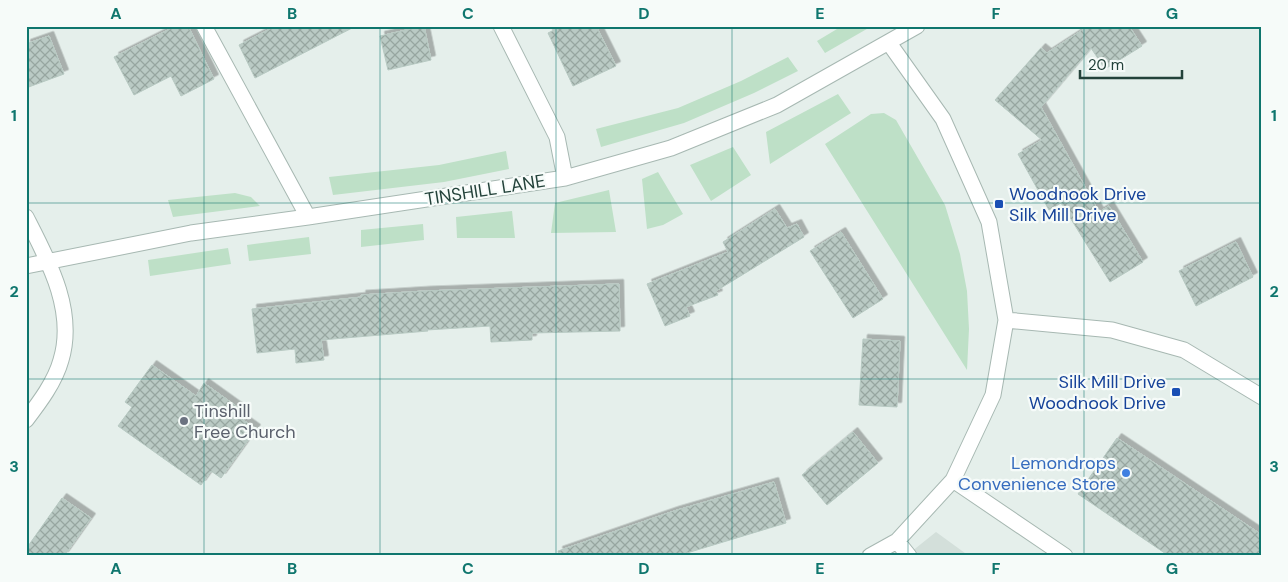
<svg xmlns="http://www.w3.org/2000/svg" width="1288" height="582" font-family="'DM Sans',sans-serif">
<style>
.built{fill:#d3dfda}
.grass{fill:#bee0c7}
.building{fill:url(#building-cross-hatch);stroke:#b7c9c2;filter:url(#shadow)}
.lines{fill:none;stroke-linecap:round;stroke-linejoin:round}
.minor-casing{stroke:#a7b8b2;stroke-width:17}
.minor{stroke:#fff;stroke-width:15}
.grid{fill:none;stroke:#0f766e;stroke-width:1;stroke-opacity:0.55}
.transit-dot{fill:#1a4fb4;stroke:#f6fbf9;stroke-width:2}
.worship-dot{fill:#6b7280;stroke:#f6fbf9;stroke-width:2}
.shop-dot{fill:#3f7fe0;stroke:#f6fbf9;stroke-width:2}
.labels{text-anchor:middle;stroke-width:4.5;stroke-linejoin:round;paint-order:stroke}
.street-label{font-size:18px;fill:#23423a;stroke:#f6fbf9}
.transit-label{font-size:18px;fill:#164399;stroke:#f6fbf9;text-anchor:start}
.worship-label{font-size:18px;fill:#5b616d;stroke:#f6fbf9;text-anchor:start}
.shop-label{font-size:18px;fill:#366cbe;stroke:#f6fbf9;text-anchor:end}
.neatline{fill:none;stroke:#0f766e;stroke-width:2}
.grid-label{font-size:16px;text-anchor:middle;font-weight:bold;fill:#0f766e}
</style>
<defs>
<pattern id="building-cross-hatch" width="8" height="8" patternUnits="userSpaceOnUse" patternTransform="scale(1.25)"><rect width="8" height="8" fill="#bacac4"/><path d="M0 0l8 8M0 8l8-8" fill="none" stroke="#97a6a0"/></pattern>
<filter id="shadow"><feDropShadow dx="4.5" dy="-4.5" stdDeviation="0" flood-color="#0004"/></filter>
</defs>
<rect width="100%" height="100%" fill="#e5efeb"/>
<path class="built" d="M936,532L969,556H906Z"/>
<path class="grass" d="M842,26H872L825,53L817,41Z
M788,57L798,71L754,93L684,123L601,147L596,129L678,108L741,81Z
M838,94L851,113L770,164L766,132Z
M884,113L896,120L945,205L960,254L967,291L969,329L967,370L825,144L871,114Z
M733,147L751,175L711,201L690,165Z
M506,151L509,169L444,182L333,195L329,177L439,165Z
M658,172L683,214L663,225L647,229L642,179Z
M609,190L616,232L551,233L555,203Z
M235,193L251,197L260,206L173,217L168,200Z
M512,211L515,238H457L456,217Z
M423,224L424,240L361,247V230Z
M309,237L311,254L249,261L247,245Z
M228,248L231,264L150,276L148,260Z"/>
<path class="building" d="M176,26H188L214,79L181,96L171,76L134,95L114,57Z
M276,26H356L255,78L239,45Z
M424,26L431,60L388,70L380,36Z
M562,26H596L616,66L573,86L548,33Z
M1078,26H1129L1142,46L1105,69L1091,48L1041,107L1099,212L1109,206L1143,262L1110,282L1061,203L1049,210L1018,154L1042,140L995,100L1041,48L1047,53L1081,31Z
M49,36L64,74L26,88V44Z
M775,209L787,228L797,224L804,237L716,291L718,295L686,307L690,316L665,326L647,284L728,252L723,242Z
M841,232L883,299L853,318L810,251Z
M1236,242L1253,277L1196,306L1179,271Z
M619,284L620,331L532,333V340L491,342L490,326L427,330L428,331L321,340L324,360L296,363L295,349L257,353L252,309L362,297L361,295L425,291Z
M863,339L900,341L897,407L859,405Z
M152,365L196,396L204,383L243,411L239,417L256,429L221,478L211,471L201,485L118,426L132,407L125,402Z
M853,432L878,463L827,505L802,475Z
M1117,438L1262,535V556H1169L1078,494Z
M774,482L786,523L677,556H559L558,551L674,511Z
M62,498L91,518L64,556H26V549Z"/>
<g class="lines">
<defs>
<path id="minor" d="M204,26L308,217
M501,26L557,137L565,178
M26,217C48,260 76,310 61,360C55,382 39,403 26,420
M26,266L191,233L308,217L565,178L671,148L777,105L917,26
M1006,320L1112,330L1184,350L1262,397
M953,480L1065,556
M897,541L909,556
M870,556L897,541L953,480L993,395L1006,320L989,222L943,119L889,43"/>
</defs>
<use href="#minor" class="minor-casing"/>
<use href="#minor" class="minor"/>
</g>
<path class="grid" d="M204,26V556M380,26V556M556,26V556M732,26V556M908,26V556M1084,26V556M26,203H1262M26,379H1262"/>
<g class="transit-dot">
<rect x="994" y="199" width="10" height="10" rx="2.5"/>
<rect x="1171" y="387" width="10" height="10" rx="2.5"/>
</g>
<circle class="worship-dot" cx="184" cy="421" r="5"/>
<circle class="shop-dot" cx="1126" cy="473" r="5"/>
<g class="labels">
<g class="street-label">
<text transform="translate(485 190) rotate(-9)" y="6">TINSHILL LANE</text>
</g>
<g class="transit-label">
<text x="1009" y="200">Woodnook Drive<tspan x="1009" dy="21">Silk Mill Drive</tspan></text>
<text x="1166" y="388" text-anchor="end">Silk Mill Drive<tspan x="1166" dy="21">Woodnook Drive</tspan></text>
</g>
<g class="worship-label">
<text x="194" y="417">Tinshill<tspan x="194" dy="21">Free Church</tspan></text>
</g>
<g class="shop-label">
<text x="1116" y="469">Lemondrops<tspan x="1116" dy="21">Convenience Store</tspan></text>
</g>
</g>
<rect width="1288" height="582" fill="none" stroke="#f6fbf9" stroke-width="55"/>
<path d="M1080 70v8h102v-8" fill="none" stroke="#23423a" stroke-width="2.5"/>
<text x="1088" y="70" font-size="15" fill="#23423a" stroke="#f6fbf9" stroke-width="4" paint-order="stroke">20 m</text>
<rect x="28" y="28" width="1232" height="526" class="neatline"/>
<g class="grid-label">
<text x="116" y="19">A</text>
<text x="292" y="19">B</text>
<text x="468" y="19">C</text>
<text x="644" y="19">D</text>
<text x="820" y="19">E</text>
<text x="996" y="19">F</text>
<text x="1172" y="19">G</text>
<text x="14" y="121">1</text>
<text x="1274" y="121">1</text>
<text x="14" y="297">2</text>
<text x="1274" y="297">2</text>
<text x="14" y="472">3</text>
<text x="1274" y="472">3</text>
<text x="116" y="574">A</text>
<text x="292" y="574">B</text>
<text x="468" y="574">C</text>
<text x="644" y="574">D</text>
<text x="820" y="574">E</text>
<text x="996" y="574">F</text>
<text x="1172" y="574">G</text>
</g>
</svg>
